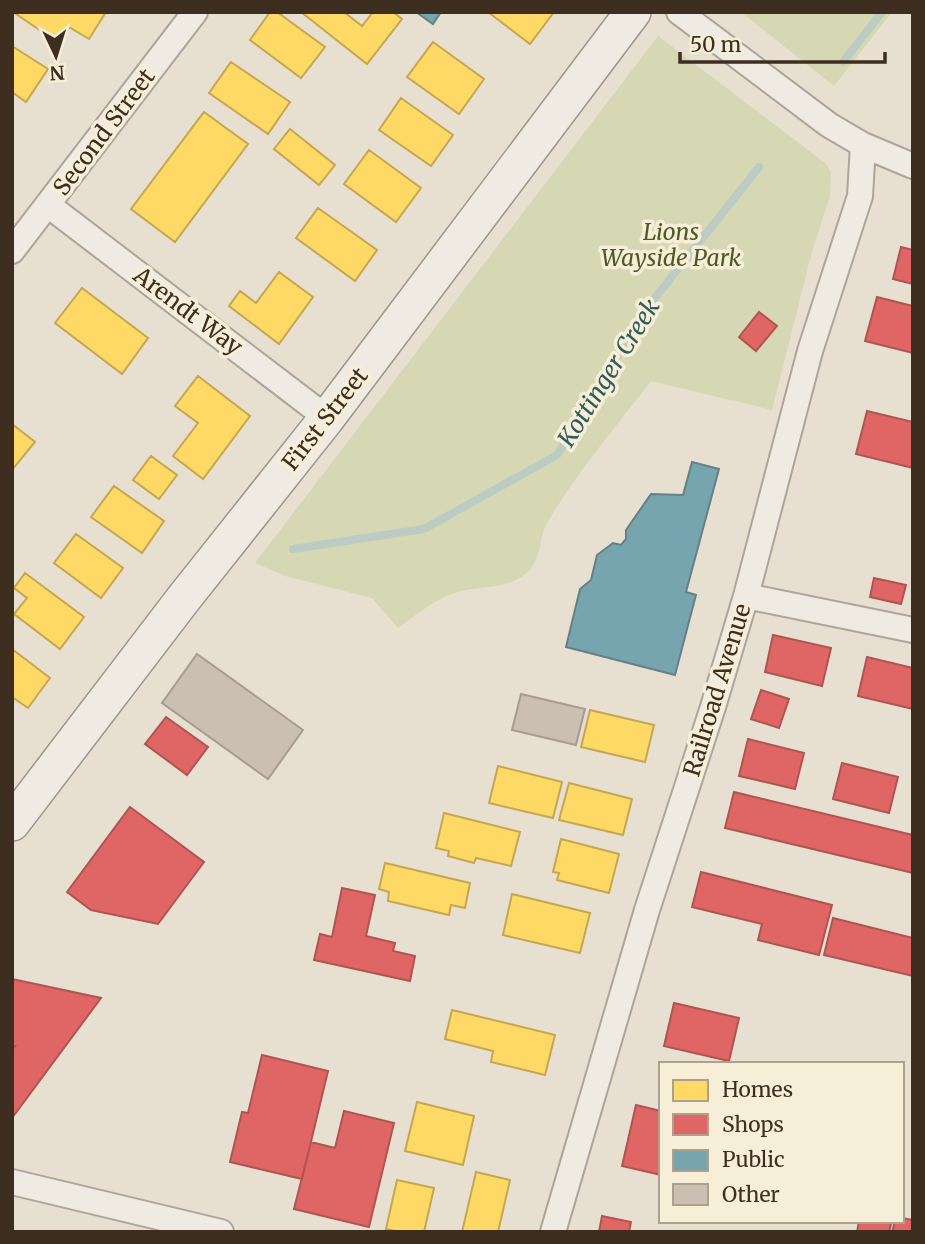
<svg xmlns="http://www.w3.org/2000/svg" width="925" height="1244" font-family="Merriweather,serif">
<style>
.green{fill:#d6d7b3}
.homes{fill:#ffd966;stroke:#c5a651;stroke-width:2}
.shops{fill:#e06666;stroke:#af5551;stroke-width:2}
.public{fill:#76a5af;stroke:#658184;stroke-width:2}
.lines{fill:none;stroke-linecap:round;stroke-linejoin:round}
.stream{stroke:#bcccc2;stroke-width:8}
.building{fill:#cbbfb2;stroke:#a89c90;stroke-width:2}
.street-casing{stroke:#ada599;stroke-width:28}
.secondary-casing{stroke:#9c958a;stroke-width:38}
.street{stroke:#efebe3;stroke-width:24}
.secondary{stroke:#efebe3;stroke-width:35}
.labels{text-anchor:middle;stroke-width:7;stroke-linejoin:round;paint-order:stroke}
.street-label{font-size:23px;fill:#3d2e20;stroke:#f7eed8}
.park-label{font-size:23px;font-style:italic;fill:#4d5a26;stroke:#f7eed8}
.water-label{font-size:24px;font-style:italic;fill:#2f5d5a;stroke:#f7eed8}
</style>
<rect width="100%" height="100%" fill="#e7e0d1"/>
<path class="green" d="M741,12H892L834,86Z
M658,36L825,163L831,172L830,196L811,255L772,410L651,381C615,428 577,472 547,523C538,539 543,561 524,575C502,591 475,585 452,594C432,601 415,616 398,628L372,598L285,576L255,563Z"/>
<path class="homes" d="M13,12H106L89,39L69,27L59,43Z
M270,12H277L325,47L301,78L250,40Z
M301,12H344L362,26L373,12H393L402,19L367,64Z
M488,12H554L530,44Z
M433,42L484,79L459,114L407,77Z
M12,46L48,69L26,102L12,92Z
M231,62L290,102L268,134L209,93Z
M401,98L453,135L431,166L379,130Z
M204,112L248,144L175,242L131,209Z
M290,129L335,165L319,185L274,149Z
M369,150L421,188L396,222L344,184Z
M318,208L377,250L355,281L296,238Z
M279,272L313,297L279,344L229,306L240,291L256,303Z
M82,288L148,338L122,374L55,323Z
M198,376L250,416L203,479L173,456L198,423L175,406Z
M12,424L35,442L12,470Z
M151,456L177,475L159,499L133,480Z
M114,486L164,521L142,553L91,517Z
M76,534L123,568L101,598L54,563Z
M25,573L84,617L60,649L14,614L27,598L14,588Z
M12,649L50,678L28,708L12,697Z
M590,710L654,725L645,762L581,747Z
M498,766L562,782L553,818L489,803Z
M569,783L632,799L623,835L559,820Z
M444,813L520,832L511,866L476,858L474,863L448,856L449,851L436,848Z
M561,839L619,854L609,893L557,880L559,873L553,872Z
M385,863L470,883L465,908L451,905L449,915L388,901L389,892L379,889Z
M512,894L590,913L580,953L503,935Z
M452,1010L555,1035L545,1075L491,1062L493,1051L445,1039Z
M417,1102L474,1116L463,1165L405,1151Z
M476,1172L510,1180L498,1232H462Z
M397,1180L434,1188L424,1232H399L386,1229Z"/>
<path class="shops" d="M901,247L913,250V284L893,279Z
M877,297L913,306V353L865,341Z
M759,312L777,326L756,351L739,337Z
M867,411L913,422V468L856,454Z
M874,578L906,585L901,604L870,597Z
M773,635L831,648L822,686L765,672Z
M867,657L913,668V709L858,696Z
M761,690L789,699L779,728L751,719Z
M166,717L208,747L187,775L145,744Z
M748,739L804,753L795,789L739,776Z
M842,763L898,777L889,813L833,799Z
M734,792L913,835V873L725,828Z
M130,807L204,862L158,924L91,910L67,892Z
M701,872L832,905L819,955L758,940L762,924L692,907Z
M342,888L375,895L366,936L395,943L393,951L415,956L410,981L314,960L320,934L332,937Z
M833,918L913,938V976L824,955Z
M12,979L101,998L12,1118V1050L15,1046H12Z
M674,1003L739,1018L729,1061L664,1046Z
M262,1055L328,1071L302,1179L230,1162L242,1112L248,1113Z
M636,1105L661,1111V1175L622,1166Z
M344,1111L394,1123L369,1227L294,1209L311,1142L335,1148Z
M602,1216L631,1222L629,1232H599Z
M902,1218L913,1220V1232H892L895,1221H902Z
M859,1221H892L889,1232H857Z"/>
<path class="public" d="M416,12H441L433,24Z
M692,462L719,469L686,592L696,595L675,675L566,647L580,589L591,580L597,555L613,543L621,545L626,539V530L651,494L683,495Z"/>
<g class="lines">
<path class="stream" d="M843,62L882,12
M293,549L424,529L557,455L647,308L759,167"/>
</g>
<path class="building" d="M197,654L303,730L268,779L162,703Z
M521,694L585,709L576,745L512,730Z"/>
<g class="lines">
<defs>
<path id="street" d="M679,12L829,125L863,145L913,166
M48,205L327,418
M12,251L195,12
M746,596L913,630
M12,1182L221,1232
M553,1232L647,910L713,707L746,596L810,351L860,196L863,145"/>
<path id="secondary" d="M12,823L184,598L327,418L633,12"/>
</defs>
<use href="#street" class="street-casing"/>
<use href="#secondary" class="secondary-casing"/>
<use href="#street" class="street"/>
<use href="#secondary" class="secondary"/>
</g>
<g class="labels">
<g class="street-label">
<text transform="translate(104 132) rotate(-53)" y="8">Second Street</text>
<text transform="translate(188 311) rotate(37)" y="8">Arendt Way</text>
<text transform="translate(325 419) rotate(-52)" y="8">First Street</text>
<text transform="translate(717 690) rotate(-73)" y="8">Railroad Avenue</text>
</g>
<g class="park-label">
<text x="671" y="240">Lions<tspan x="671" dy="26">Wayside Park</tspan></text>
</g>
<g class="water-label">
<text transform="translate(609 373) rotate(-58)" y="8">Kottinger Creek</text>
</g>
</g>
<rect width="925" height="1244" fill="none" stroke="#3d2e20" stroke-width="28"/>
<rect x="659" y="1062" width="245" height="161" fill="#f7eed8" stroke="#ada18e" stroke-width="2"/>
<rect x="673" y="1080" width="35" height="21" fill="#ffd966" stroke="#ada18e" stroke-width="2"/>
<text x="722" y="1097" font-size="21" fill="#3d2e20">Homes</text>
<rect x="673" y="1114" width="35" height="21" fill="#e06666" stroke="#ada18e" stroke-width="2"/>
<text x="722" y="1132" font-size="21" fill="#3d2e20">Shops</text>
<rect x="673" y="1150" width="35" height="21" fill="#76a5af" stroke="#ada18e" stroke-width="2"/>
<text x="722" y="1167" font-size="21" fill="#3d2e20">Public</text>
<rect x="673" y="1184" width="35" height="21" fill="#cbbfb2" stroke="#ada18e" stroke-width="2"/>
<text x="722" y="1202" font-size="21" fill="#3d2e20">Other</text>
<g transform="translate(56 56) rotate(176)" stroke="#f7eed8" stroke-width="5" paint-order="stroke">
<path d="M0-5L12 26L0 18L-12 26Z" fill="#3d2e20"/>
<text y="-10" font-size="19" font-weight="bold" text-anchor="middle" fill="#3d2e20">N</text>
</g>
<path d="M680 52v10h205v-10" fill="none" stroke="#3d2e20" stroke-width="3.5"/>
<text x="690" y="52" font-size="21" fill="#3d2e20" stroke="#f7eed8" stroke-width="5" paint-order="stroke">50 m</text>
</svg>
